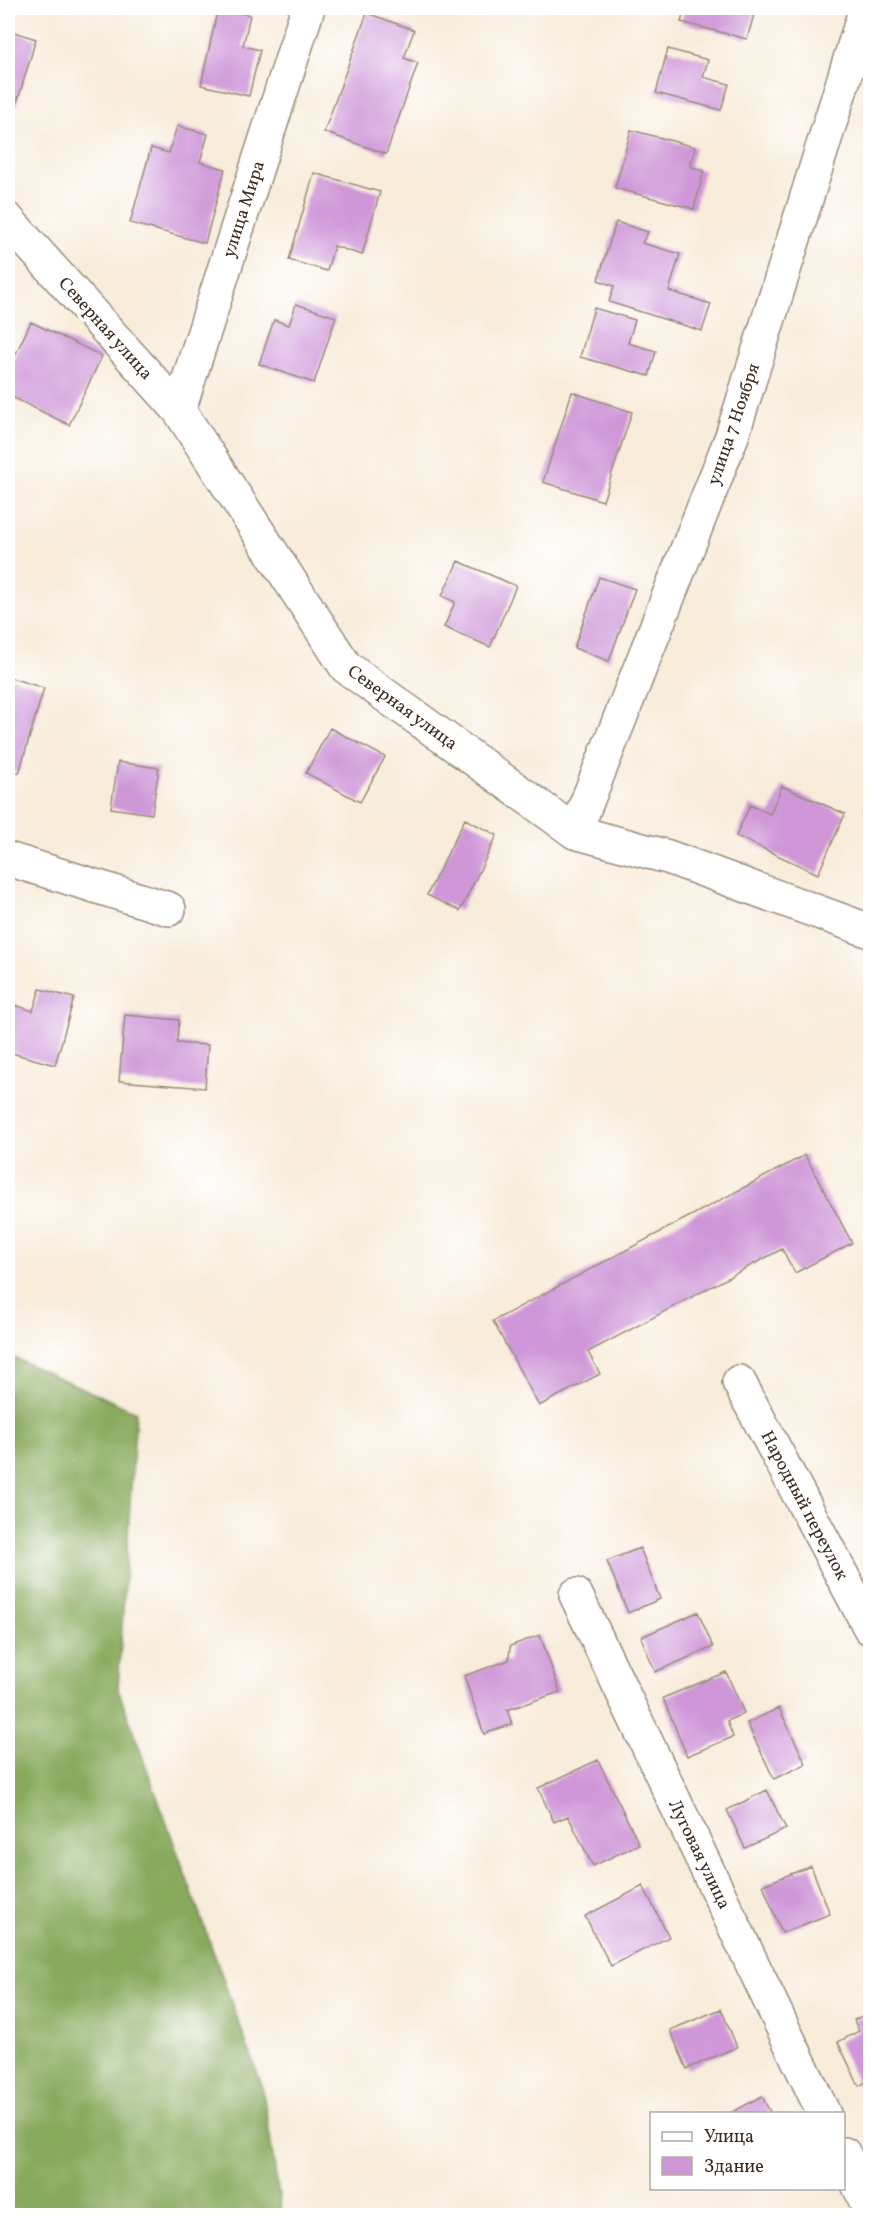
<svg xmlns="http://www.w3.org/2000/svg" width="878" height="2223" font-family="Vollkorn,serif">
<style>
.forest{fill:#88aa5d;stroke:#626a3e;stroke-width:1.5}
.building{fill:#cf97d8}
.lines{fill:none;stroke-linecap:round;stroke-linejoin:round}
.minor-casing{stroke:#9a8b7c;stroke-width:36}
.tertiary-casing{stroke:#9a8b7c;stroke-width:36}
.minor{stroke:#fff;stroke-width:33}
.tertiary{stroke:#fff;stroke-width:33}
.labels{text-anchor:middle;stroke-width:6;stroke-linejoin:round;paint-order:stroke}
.street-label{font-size:18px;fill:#3b2a1e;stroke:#fff}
</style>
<rect width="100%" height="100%" fill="#fff"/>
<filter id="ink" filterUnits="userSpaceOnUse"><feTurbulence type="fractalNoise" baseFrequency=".0167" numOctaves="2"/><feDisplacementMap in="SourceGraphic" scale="12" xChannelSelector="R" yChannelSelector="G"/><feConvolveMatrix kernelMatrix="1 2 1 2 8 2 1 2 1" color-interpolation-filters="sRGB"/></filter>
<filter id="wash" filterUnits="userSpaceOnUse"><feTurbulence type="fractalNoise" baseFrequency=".008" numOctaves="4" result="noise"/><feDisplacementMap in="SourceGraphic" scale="24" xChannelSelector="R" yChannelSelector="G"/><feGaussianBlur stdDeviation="1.35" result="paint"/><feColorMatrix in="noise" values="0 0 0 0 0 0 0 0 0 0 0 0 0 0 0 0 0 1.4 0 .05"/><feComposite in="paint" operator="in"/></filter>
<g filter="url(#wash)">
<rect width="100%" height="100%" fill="#f8ecda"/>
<path class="forest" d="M8,1355L136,1412L118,1689L262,2086L282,2215H8Z"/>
<g id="blocks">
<path class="building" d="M218,8L250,15L243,46L260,50L249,96L201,85Z
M685,8H756L747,39L681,22Z
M367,13L414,30L404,58L418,63L386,154L324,132Z
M8,30L36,39L8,133Z
M668,49L708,60L703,77L729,84L721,110L656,93Z
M177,126L208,134L200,162L225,169L205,243L130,223L151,148L169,153Z
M631,130L695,147L690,166L704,171L694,209L615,188Z
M314,173L380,192L362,255L334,246L327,271L289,260Z
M616,222L648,232L642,243L680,254L669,291L711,304L702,331L609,302L614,286L598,280Z
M296,304L336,317L314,383L259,364L274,320L289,325Z
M594,308L635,320L628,343L656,351L649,376L580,357Z
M31,322L102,356L69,425L8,395V370Z
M572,392L632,412L603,501L543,482Z
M458,561L516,586L490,647L444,627L455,602L442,596Z
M599,577L635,589L609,661L574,648Z
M8,677L44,688L19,773L8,770Z
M330,728L385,757L360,802L306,773Z
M118,762L159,768L152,814L111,808Z
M782,786L845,814L818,874L736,836L750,805L770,814Z
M870,794V813L864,810Z
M465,819L497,835L460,911L427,895Z
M40,989L74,998L55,1065L8,1052V1031L15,1005L33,1011Z
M125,1015L179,1020L177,1043L208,1045L205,1088L119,1081Z
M805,1155L852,1243L795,1273L782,1249L588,1352L600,1374L539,1406L493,1321Z
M640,1548L660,1599L628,1613L607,1561Z
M698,1612L713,1647L655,1672L641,1637Z
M540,1635L560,1692L507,1710L512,1724L484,1734L464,1676L509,1660L510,1646Z
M726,1672L744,1713L727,1721L733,1737L687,1756L663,1698Z
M779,1708L806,1764L774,1779L747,1723Z
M598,1760L639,1844L593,1866L568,1816L554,1822L538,1788Z
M767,1790L786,1829L745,1848L727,1810Z
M811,1866L830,1914L782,1933L763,1885Z
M643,1886L669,1937L611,1966L585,1916Z
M721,2009L737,2047L687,2069L670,2030Z
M870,2012V2080L859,2086L838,2042L859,2031L854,2020Z
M762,2096L771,2114H729Z"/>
</g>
</g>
<g filter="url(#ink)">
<use href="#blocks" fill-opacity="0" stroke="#9a8b7c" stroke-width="1.5"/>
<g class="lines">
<defs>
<path id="minor" d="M179,410L308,8
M575,832L732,436L866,8
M8,859L169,909
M739,1382L870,1628
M576,1595L824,2114
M844,2154L870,2210"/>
<path id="tertiary" d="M8,220L179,410L346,667L575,832L668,857L870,931"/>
</defs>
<use href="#minor" class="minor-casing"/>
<use href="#tertiary" class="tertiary-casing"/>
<use href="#minor" class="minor"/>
<use href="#tertiary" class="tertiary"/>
</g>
</g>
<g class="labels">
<g class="street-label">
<text transform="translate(243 209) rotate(-72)" y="6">улица Мира</text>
<text transform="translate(106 328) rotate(48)" y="6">Северная улица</text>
<text transform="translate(733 424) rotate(-71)" y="6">улица 7 Ноября</text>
<text transform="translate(403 707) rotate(36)" y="6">Северная улица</text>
<text transform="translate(805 1505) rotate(62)" y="6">Народный переулок</text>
<text transform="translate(700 1854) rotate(64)" y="6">Луговая улица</text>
</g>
</g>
<rect width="878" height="2223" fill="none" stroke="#fff" stroke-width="30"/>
<rect x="650" y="2112" width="195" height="78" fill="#ffffff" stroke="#b1aaa5" stroke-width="1.5"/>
<rect x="662" y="2132" width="30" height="9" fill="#ffffff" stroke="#b1aaa5" stroke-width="1.5"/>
<text x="704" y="2142" font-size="18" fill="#3b2a1e">Улица</text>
<rect x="662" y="2157" width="30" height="18" fill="#cf97d8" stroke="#b1aaa5" stroke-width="1.5"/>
<text x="704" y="2172" font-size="18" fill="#3b2a1e">Здание</text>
</svg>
